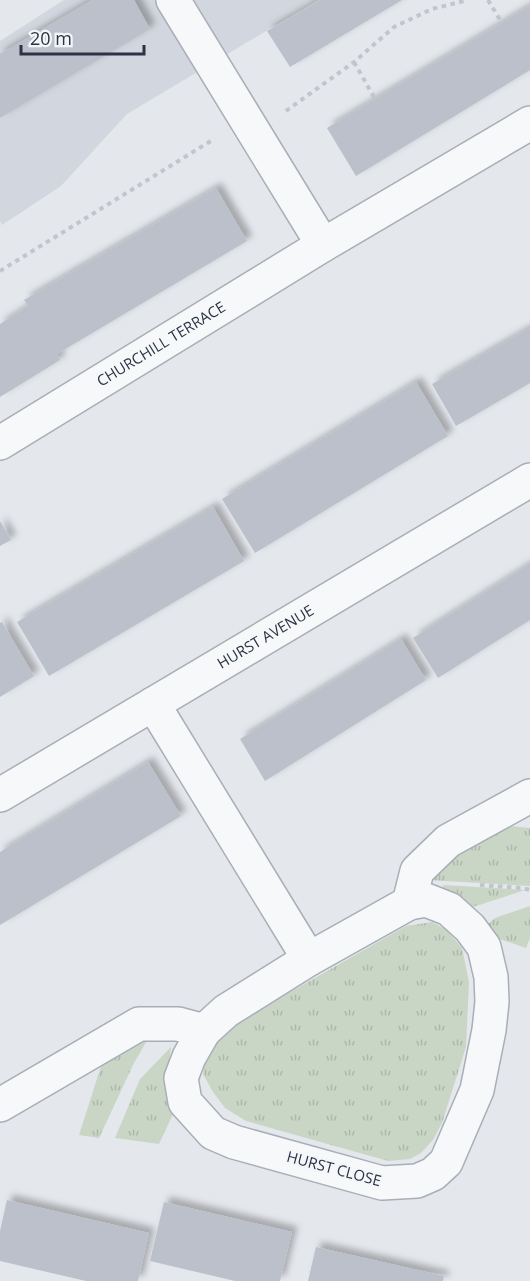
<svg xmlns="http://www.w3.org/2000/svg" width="530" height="1281" font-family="'Open Sans',sans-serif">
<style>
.built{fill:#d2d6de}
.grass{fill:url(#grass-tufts)}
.building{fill:#bbc0ca;filter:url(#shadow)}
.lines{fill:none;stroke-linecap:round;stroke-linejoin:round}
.minor-casing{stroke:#a9aeb7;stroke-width:36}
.path{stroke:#c2c5cb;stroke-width:4;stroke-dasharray:4.5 4.5;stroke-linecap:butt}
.minor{stroke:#f7f8fa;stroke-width:33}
.labels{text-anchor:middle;stroke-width:4.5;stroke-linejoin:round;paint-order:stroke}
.street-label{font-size:15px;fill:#2b3445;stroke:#f4f6f9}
</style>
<defs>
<pattern id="grass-tufts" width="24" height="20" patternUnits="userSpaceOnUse" patternTransform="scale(1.5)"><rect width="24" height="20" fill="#c9d6c5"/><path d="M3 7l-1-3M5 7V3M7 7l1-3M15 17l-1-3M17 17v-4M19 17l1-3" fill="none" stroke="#adb8ab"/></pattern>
<filter id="shadow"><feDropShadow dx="5.5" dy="-5.5" stdDeviation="3" flood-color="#0004"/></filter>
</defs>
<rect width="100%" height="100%" fill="#e4e7ec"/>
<path class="built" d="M64,0H318L127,114L61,186L2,225L0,221V41Z"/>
<path class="grass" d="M502,825L530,828V886L428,880L431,872Z
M444,885L525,890L470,908L441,889Z
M530,906V938L526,948L494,937L486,926L495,918Z
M432,922L447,930L462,948L469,982L466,1047L442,1123L433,1140L421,1153L410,1159L388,1161L246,1121L225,1108L213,1092L203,1074L206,1055L215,1035L406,926Z
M149,1037L134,1063L99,1138L79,1135L103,1060Z
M171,1047L168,1069L176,1108L159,1144L115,1138L140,1079Z"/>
<path class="building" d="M92,0H134L150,29L0,118V54Z
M320,0H402L290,67L267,31Z
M530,6V70L356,176L327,128Z
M216,188L247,241L57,354L60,360L0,397V324L28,306L24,300Z
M530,328V383L456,426L432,384Z
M416,382L448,436L255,553L222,499Z
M213,507L244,561L49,676L17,622Z
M0,521L11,540L0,546Z
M530,564V620L438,678L413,638Z
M2,622L34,676L0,697V623Z
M401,639L426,680L265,781L240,739Z
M148,762L181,816L0,925V852Z
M7,1200L149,1233L138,1281H86L0,1261V1231Z
M164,1202L292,1232L280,1281H235L150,1261Z
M316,1247L444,1276L443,1281H308Z"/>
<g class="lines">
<defs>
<g id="minor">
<path d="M173,0L323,245"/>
<path id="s1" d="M0,443L323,245L530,123"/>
<path d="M153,704L309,959"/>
<path id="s2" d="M0,795L530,480"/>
<path d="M426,900L449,909L470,928L484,947L491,977L492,1002L489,1030L477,1090L446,1162L433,1174L417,1181L382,1183L234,1142L213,1133L185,1102L181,1078L189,1057L204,1031L226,1011L309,959L409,903Z"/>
<path d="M409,903L417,871L448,841L530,796"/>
<path d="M0,1105L139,1024H178L204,1031"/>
</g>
</defs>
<use href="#minor" class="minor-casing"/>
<path class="path" d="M488,0L502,23
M354,62L375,99
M286,111L354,62L394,27L432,9L468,0
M0,271L214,139
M480,885L522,888L530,890"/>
<use href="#minor" class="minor"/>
</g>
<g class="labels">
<g class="street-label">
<text dy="5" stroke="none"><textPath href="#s1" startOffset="189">CHURCHILL TERRACE</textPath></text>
<text dy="5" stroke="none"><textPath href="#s2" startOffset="309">HURST AVENUE</textPath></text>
<text transform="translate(334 1169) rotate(15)" y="5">HURST CLOSE</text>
</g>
</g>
<path d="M21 45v9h123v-9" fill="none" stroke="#2b3445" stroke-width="3"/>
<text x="30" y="45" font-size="18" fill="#2b3445" stroke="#f4f6f9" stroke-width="4.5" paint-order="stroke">20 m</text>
</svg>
